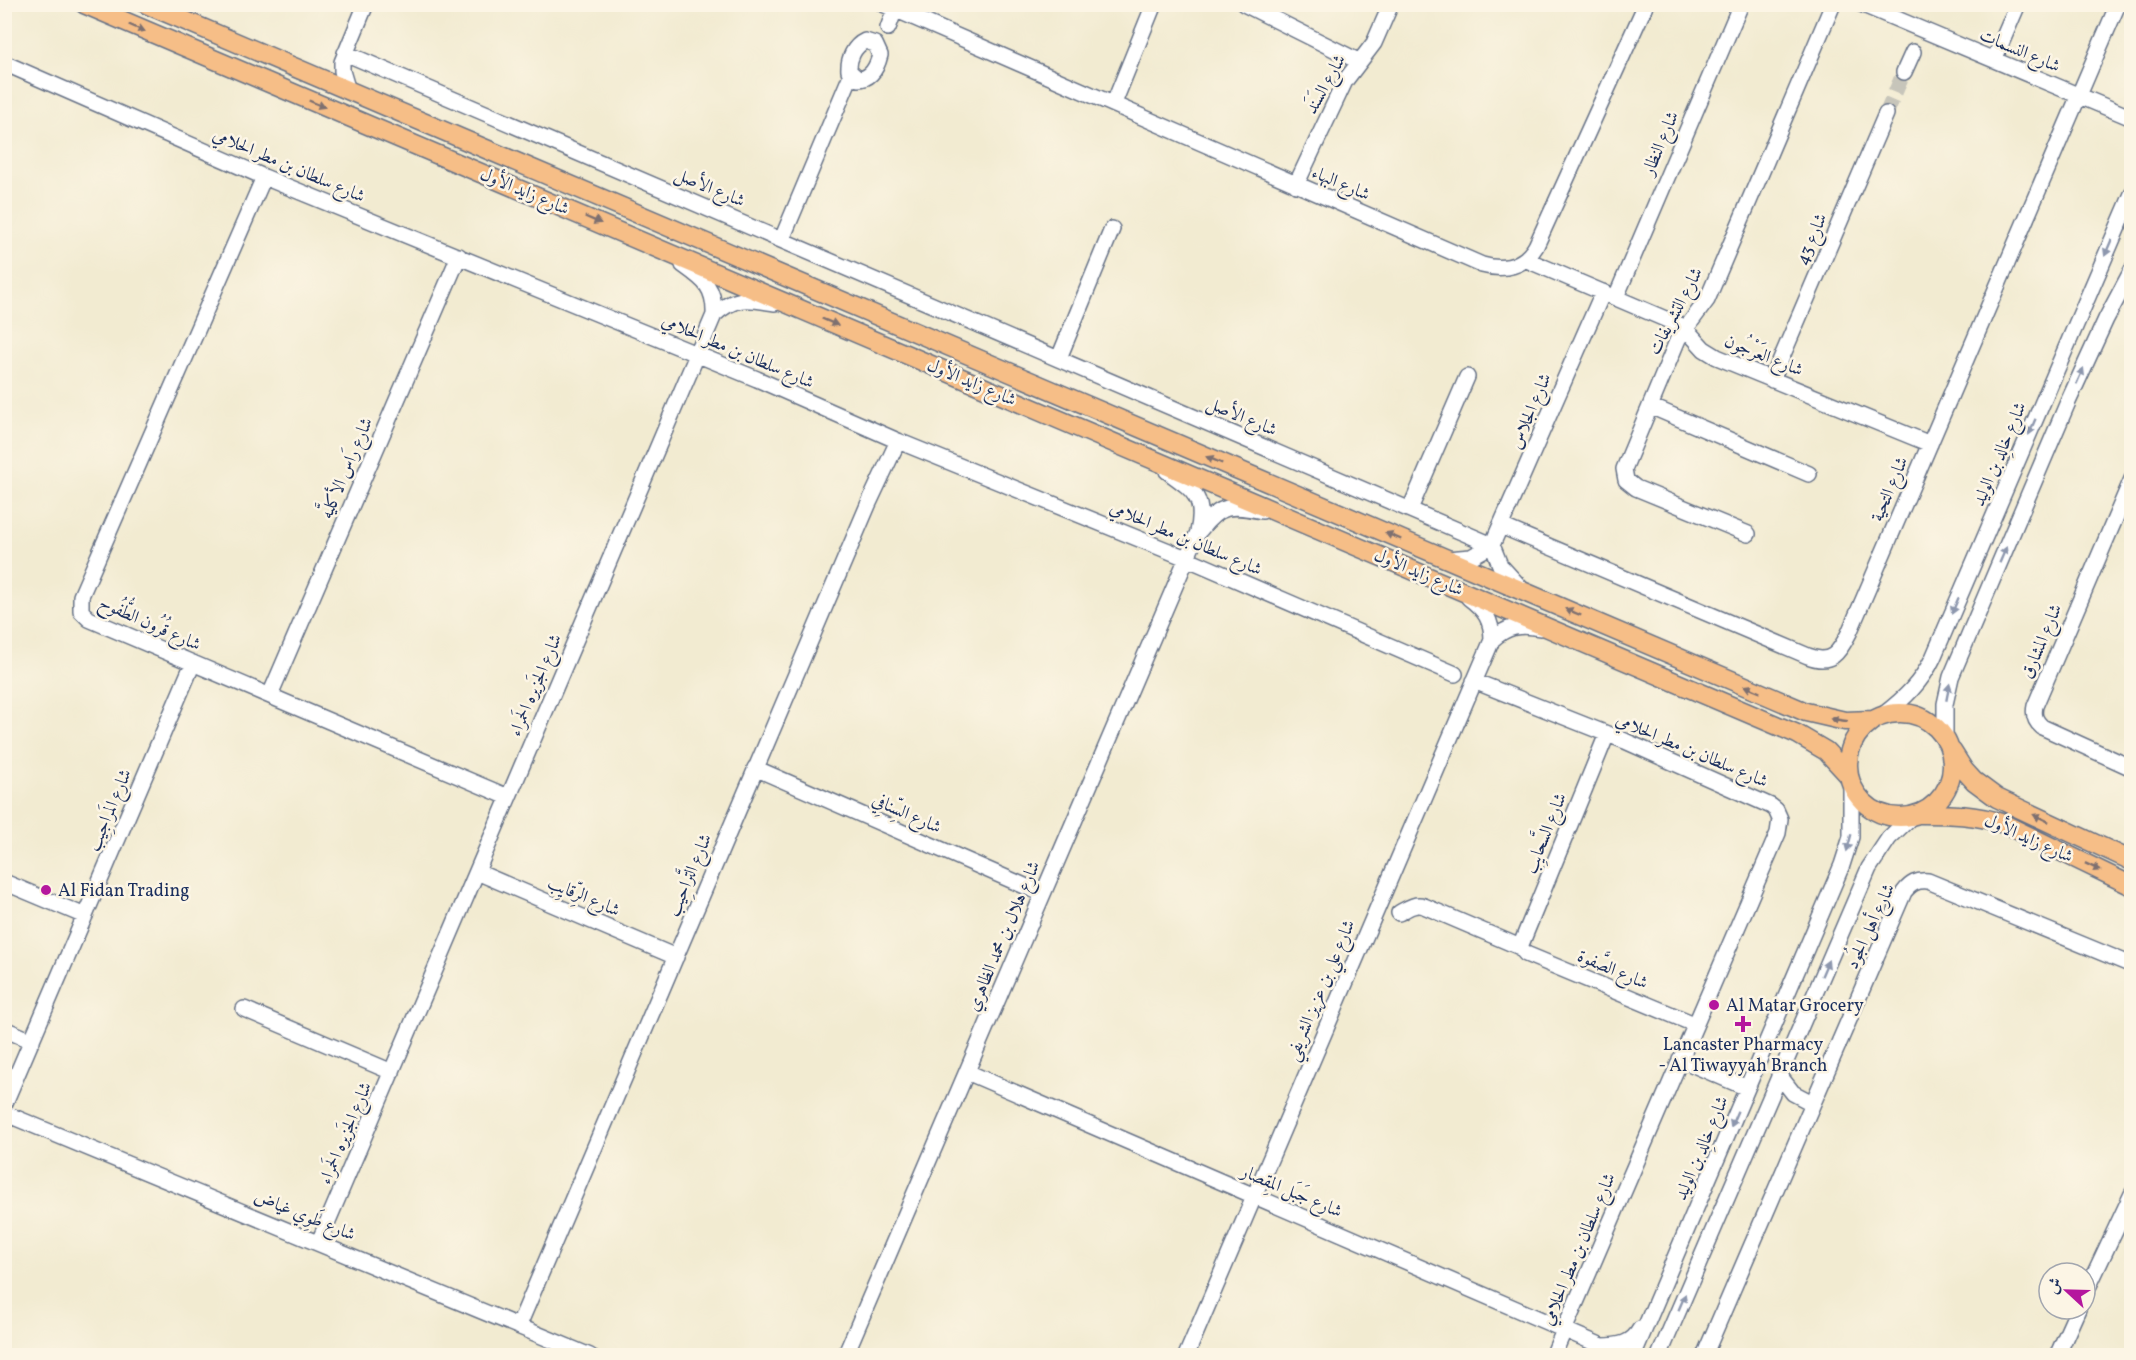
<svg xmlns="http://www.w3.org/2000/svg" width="2136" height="1360" font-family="Vollkorn,Amiri,serif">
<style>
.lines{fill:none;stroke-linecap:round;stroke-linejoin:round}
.minor-tunnel{stroke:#c7c5ba;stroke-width:15;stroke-dasharray:15 8;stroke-linecap:butt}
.minor-casing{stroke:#667186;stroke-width:18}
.major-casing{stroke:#667186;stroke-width:21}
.minor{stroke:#fff;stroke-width:15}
.major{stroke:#f6be87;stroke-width:18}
.oneway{fill:#7e6f70}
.oneway2{fill:#8d97ae}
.poi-dot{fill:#b5179e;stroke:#fcf5e5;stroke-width:2}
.labels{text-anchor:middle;stroke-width:5;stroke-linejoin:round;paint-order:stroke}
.street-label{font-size:18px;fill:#1b2f5e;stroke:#fcf5e5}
.poi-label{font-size:18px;fill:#1b2f5e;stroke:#fcf5e5;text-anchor:start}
</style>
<rect width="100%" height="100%" fill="#fcf5e5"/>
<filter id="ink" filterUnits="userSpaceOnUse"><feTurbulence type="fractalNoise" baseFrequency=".0167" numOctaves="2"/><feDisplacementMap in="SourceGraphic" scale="12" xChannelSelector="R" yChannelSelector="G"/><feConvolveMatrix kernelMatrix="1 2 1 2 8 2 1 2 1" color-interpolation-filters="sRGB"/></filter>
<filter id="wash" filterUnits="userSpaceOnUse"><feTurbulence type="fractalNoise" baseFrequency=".008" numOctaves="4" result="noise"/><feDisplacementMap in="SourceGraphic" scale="24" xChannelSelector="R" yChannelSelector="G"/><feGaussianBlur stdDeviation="1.35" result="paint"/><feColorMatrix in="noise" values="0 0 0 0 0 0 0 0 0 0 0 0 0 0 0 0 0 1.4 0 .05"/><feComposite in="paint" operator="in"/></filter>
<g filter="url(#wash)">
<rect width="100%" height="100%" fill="#f2ebd1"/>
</g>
<g filter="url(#ink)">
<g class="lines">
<path class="minor-tunnel" d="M1886,114L1904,72"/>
<defs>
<path id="minor" d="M883,4C1083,90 1282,179 1482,265C1504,271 1524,267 1536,246L1646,4
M1244,4L1358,61
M1861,4L2132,118
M888,28L895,9
M865,41L875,44L880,55C877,67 871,79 858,79L849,71C848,59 854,46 865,41Z
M345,53L1492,545
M1994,60L2018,4
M4,63L264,177L757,379L898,441L1186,558L1455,674
M1904,72L1913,52
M348,91L342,71V62L366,4
M1114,103L1154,4
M264,177L81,596V611L89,619L508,797
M1296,185L1345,81L1374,43L1391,4
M782,239L851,75
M1527,260L1684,327L1704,349L1717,357L1930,444
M1616,297L1741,4
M714,315C736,295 748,299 775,303
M1059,358L1112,229
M1772,380L1886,114
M1650,406L1809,474
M2132,479L2035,706C2033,715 2035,721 2042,727L2132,768
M1410,509L1467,377
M1501,526L1808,656C1831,665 1839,653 1849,633L2118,4
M1200,530C1220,503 1232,505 1262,511
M1748,534L1636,488L1626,480L1624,469L1678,339L1707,300L1833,4
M1492,545L1500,565L1520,587
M1447,559L1471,557L1492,545L1603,292
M1469,598C1485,610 1492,620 1492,640
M1474,681L1625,741L1771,806L1776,810L1780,819L1778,833L1553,1356
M270,695L459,256
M1883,715C1904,699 1921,683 1933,658L2132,194
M1945,738V704L1951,677L2068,402L2106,319L2132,270
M755,768L1043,894
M477,872L676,957
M4,882L85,916
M1399,913C1408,908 1415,903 1424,906L1520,947L1526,954L1694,1024
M1520,947L1607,734
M244,1009L392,1072
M4,1029L32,1041
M1680,1059L1747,1088
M967,1072L1602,1346L1611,1356
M1779,1075L1793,1093L1812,1103
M4,1105L193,663
M4,1113L590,1356
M319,1242L714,315C715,287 704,280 683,265
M2085,1294L2132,1194
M519,1325L868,505L898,441
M1602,1346C1619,1346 1632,1344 1640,1329
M845,1356L1198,532C1206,497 1193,490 1167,471
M1186,1356L1492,640C1507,626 1520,624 1540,628
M1633,1356L1842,865L1851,837V784
M1659,1356L1869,868L1889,838L1911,817
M1704,1356L1904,892C1911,883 1917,880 1928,881L2132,965
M2057,1356L2078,1309"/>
<path id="major" d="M84,4L1797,734L1826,751L1849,776
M146,4L1806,712L1845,721L1872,720
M1848 765a52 52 0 1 1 104 0a52 52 0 1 1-104 0Z
M1952,751L1964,770L1974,781L1997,798L2132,861
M1920,814C1949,814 1976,814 2004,824L2132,886"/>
</defs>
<use href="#minor" class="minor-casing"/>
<use href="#major" class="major-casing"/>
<use href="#minor" class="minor"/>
<use href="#major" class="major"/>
</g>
<defs><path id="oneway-solid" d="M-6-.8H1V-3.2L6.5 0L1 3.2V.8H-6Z" transform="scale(1.5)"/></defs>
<g class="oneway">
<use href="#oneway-solid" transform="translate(137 28) rotate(23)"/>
<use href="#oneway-solid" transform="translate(317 104) rotate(23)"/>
<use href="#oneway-solid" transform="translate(593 220) rotate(23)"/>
<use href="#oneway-solid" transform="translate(830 322) rotate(23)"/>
<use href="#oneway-solid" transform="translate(1214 460) rotate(-157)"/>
<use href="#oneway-solid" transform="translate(1393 536) rotate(-157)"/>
<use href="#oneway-solid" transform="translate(1573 612) rotate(-157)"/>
<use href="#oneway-solid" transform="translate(1752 689) rotate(-157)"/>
<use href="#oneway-solid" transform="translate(1839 720) rotate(-172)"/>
<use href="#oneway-solid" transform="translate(2041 818) rotate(-155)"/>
<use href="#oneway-solid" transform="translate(2093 867) rotate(26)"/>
</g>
<g class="oneway2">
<use href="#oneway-solid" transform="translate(2108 248) rotate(113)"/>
<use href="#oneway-solid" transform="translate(2080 376) rotate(-66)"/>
<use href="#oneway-solid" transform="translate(2032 427) rotate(113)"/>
<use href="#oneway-solid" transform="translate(2003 555) rotate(-67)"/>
<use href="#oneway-solid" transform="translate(1955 606) rotate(113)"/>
<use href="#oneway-solid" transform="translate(1948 692) rotate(-79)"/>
<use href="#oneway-solid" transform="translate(1849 843) rotate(105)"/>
<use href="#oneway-solid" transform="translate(1825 968) rotate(-67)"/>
<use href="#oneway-solid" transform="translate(1734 1119) rotate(113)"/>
<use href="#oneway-solid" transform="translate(1682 1302) rotate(-67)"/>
</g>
</g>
<g class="poi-dot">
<circle cx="46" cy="890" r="6"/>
<circle cx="1714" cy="1005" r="6"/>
<path d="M1740 1015h6v6h6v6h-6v6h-6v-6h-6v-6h6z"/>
</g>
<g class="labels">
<g class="street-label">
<text transform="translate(2020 50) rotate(23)" y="6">شارع النسمات</text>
<text transform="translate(1325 84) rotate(-61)" y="6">شارع السَنَد</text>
<text transform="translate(1660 143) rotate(-67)" y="6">شارع النظار</text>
<text transform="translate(289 165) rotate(23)" y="6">شارع سلطان بن مطر الحلامي</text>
<text transform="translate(1341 183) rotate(23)" y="6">شارع البهاء</text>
<text transform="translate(710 187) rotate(23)" y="6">شارع الأصل</text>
<text transform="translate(525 191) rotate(23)" y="6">شارع زايد الأول</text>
<text transform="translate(1811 239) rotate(-67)" y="6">شارع 43</text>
<text transform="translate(1675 311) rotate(-62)" y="6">شارع التشريفات</text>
<text transform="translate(738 351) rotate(23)" y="6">شارع سلطان بن مطر الحلامي</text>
<text transform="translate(1764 355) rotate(22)" y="6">شارع العَرْجُون</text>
<text transform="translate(972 382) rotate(23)" y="6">شارع زايد الأول</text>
<text transform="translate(1530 411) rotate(-67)" y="6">شارع الجلاس</text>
<text transform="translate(1242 416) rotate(23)" y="6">شارع الأصل</text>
<text transform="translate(1999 454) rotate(-67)" y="6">شارع خالِد بن الوليد</text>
<text transform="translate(346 468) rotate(-67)" y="6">شارع رَاس الأكليَّه</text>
<text transform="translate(1889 489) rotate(-67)" y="6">شارع التحية</text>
<text transform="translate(1186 538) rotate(23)" y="6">شارع سلطان بن مطر الحلامي</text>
<text transform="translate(1419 572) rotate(23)" y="6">شارع زايد الأول</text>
<text transform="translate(150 623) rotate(24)" y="6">شارع قُرُون الطُّفُوح</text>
<text transform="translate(2041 641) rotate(-67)" y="6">شارع المشارق</text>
<text transform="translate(535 685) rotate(-67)" y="6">شارع الجَزيره الحَمراء</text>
<text transform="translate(1692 750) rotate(23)" y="6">شارع سلطان بن مطر الحلامي</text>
<text transform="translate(109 810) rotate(-67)" y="6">شارع المَراجِيب</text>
<text transform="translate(907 813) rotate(24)" y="6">شارع السِّنافِي</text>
<text transform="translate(1545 833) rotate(-68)" y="6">شارع السَّحايِب</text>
<text transform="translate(2029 838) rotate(24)" y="6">شارع زايد الأول</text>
<text transform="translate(689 875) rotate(-67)" y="6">شارع التَّراحِيب</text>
<text transform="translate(584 896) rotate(23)" y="6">شارع الرِّقايِب</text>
<text transform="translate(1870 926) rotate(-65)" y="6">شارع أهل الجُود</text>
<text transform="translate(1003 936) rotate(-67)" y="6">شارع هلال بن محمد الظاهري</text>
<text transform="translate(1613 969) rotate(23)" y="6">شارع الصَّفوة</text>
<text transform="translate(1320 990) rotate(-67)" y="6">شارع علي بن عزيز الشريفي</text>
<text transform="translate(345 1133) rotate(-67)" y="6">شارع الجَزيره الحَمراء</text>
<text transform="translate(1701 1148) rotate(-67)" y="6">شارع خالِد بن الوليد</text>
<text transform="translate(1292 1191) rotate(23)" y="6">شارع جَبَل المِقصار</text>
<text transform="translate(305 1215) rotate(22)" y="6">شارع طَوِي غياض</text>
<text transform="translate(1578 1249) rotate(-67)" y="6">شارع سلطان بن مطر الحلامي</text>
</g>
<g class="poi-label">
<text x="58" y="896">Al Fidan Trading</text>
<text x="1726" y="1011">Al Matar Grocery</text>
<text x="1743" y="1050" text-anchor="middle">Lancaster Pharmacy<tspan x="1743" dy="21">- Al Tiwayyah Branch</tspan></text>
</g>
</g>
<rect width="2136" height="1360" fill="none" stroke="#fcf5e5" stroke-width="24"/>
<g transform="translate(2067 1291) rotate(292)"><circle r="28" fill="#fcf5e5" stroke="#a2a6af" stroke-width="1.5"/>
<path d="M0-4.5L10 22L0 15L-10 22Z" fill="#b5179e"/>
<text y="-9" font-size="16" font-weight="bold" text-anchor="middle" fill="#1b2f5e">ش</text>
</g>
</svg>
